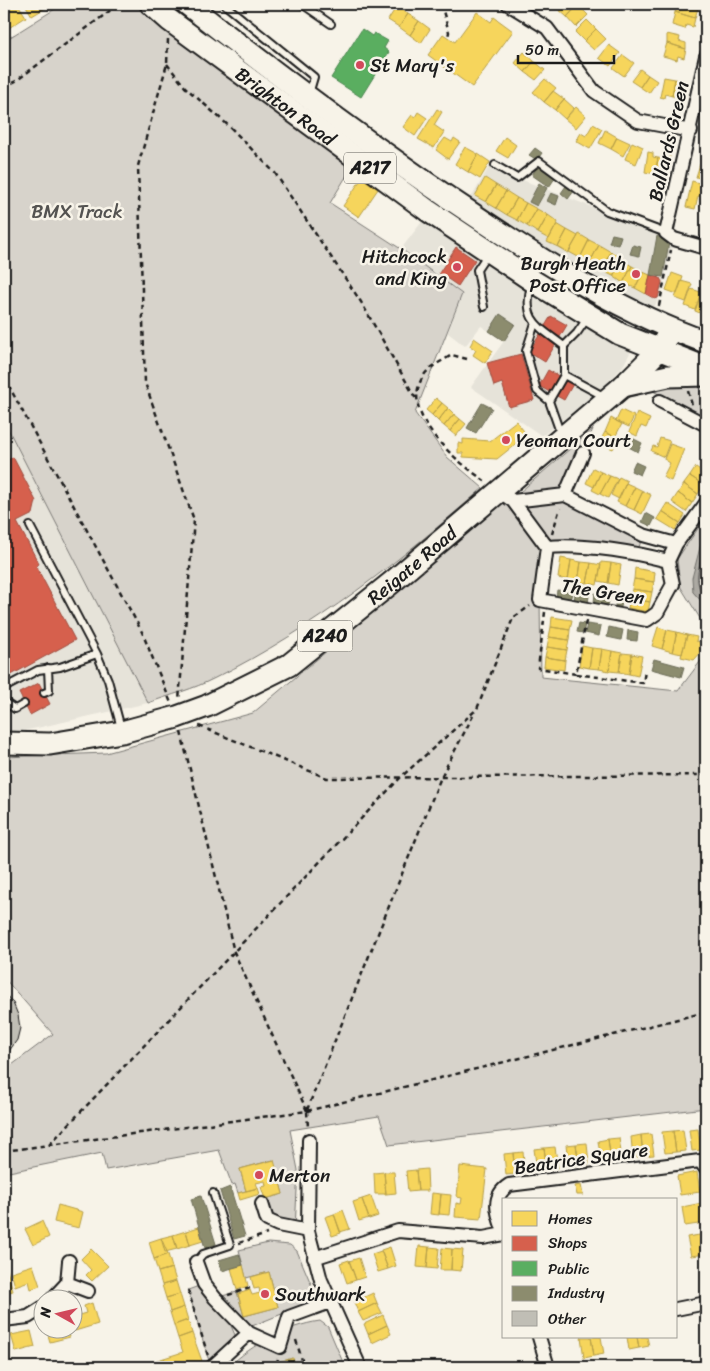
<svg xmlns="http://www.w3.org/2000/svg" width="710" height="1371" font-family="Sriracha,sans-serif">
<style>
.built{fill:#e6e3d9}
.green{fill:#d7d3cb;stroke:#7a7874}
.water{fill:#aca9a2;stroke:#72716c}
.homes{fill:#f6d55c;stroke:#b59e49}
.shops{fill:#d6604d;stroke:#9e4c3e}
.public{fill:#5aae61;stroke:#47824c}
.industry{fill:#8c8c6e;stroke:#6a6a55}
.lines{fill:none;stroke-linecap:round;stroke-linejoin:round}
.shore{stroke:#565452;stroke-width:1}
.building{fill:#c0beb5;stroke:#1c1c1c}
.service-casing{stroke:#1c1c1c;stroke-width:10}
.minor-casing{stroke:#1c1c1c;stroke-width:16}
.trunk-casing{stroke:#1c1c1c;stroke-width:25}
.path{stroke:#1c1c1c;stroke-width:2.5;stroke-dasharray:5 4;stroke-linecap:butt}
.service{stroke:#f7f3e8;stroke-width:6}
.minor{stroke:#f7f3e8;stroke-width:12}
.trunk{stroke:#f7f3e8;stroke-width:21}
.poi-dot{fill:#d1495b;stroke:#f7f3e8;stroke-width:2}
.labels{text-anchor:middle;stroke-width:5;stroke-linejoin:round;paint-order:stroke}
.shield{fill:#f7f3e8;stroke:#5e5c59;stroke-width:1}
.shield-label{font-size:18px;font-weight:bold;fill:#1c1c1c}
.poi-label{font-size:19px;fill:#1c1c1c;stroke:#f7f3e8;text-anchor:start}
.street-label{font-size:19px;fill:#1c1c1c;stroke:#f7f3e8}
.park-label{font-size:19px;fill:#545351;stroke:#f7f3e8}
</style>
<rect width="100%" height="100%" fill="#f7f3e8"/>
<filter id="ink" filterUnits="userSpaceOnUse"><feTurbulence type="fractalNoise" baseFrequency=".02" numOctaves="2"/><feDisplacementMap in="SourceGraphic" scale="10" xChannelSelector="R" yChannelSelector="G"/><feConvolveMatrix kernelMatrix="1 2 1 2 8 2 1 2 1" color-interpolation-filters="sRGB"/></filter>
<g filter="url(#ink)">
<path class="built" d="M489,167L674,239L661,294L623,366L603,388L542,436L471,387L504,341L481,326L465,346L448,333L462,294L401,249L424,219L473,195Z
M4,421L148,703L19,732L4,731Z"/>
<path class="green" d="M63,4H134L352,167L330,203L401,249L462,294L415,413L447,457L483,488C401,560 314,629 215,678C194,689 170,695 148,703L4,421V41Z
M680,381L706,386V418L647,388Z
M593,429L565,495L643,535L637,553L547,547L540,600L541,677L678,691L706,654V1108L389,1145L379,1116L290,1130L298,1170L295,1229L278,1225L265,1199L283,1194L273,1160L240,1169L246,1191L238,1193L235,1184L232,1185L219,1150L106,1170L102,1153L4,1173V1071L53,1034L4,978V757L106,753L253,713L503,503L514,501L520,492Z
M706,517V536H703L693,592L706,606V628L680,586L677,559Z
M268,1243L290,1245L297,1251L314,1291L309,1303L252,1326L245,1321L222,1296L237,1292L244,1316L278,1307L269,1272L246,1278L239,1250Z
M199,1286L229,1321L235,1335L231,1342L209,1361L188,1290Z
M320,1321L328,1327L345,1367H295L292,1358L266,1367H228C253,1344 286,1326 320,1321Z"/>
<path class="water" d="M703,536H706V606L693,592L692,578Z"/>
<path class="homes" d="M10,4L11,6L18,4L26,17L4,31V8Z
M25,4H52L32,16Z
M561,4H577L578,5L567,17L557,8Z
M678,4H692V7L698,8L695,18L675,12Z
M578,5L588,15L576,27L567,17Z
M397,6L408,14L399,27L388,20Z
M477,12L491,22L494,17L513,31L472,87L428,55L443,34L455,42Z
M675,12L695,18L693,27L686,25L685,29L672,25Z
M408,14L419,21L410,35L399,27Z
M587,20L596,29L584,41L575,32Z
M419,21L430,29L421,43L410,35Z
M596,29L606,39L594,50L584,41Z
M667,34L680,37L679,41L686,43V49L667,43Z
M667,43L686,49L684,58L678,56L677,60L663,56Z
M609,45L620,53L610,66L599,58Z
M524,52L534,61L525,72L515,63Z
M623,55L634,63L624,76L613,68Z
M534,61L545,70L536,80L525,72Z
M640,69L648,75L640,87L631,81Z
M648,75L657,81L649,93L640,87Z
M664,77L675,79L672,96L665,94L664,98L660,97Z
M545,79L556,88L544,102L533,92Z
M675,79L685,81L681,101L677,100V97L672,96Z
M553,91L564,99L555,110L544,102Z
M564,99L574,108L565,119L555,110Z
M576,107L586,116L576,128L565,119Z
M437,109L442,112L434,125L444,132L434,148L418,139Z
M418,112L427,118L415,136L403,127L412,115L415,117Z
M593,124L602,129L590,149L576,141L581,133L586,136Z
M605,130L617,137L611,149L599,143Z
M505,137L516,145L508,158L496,151Z
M617,137L630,143L623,156L611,149Z
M445,138L452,142L454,138L460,142L448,159L436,150Z
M632,142L643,147L636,164L625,159Z
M465,147L478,154L468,172L455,164Z
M648,152L653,153V157L658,158L655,174L645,172Z
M478,154L490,162L480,179L468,172Z
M666,155L670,156L666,176L655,174L658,158L665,159Z
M705,158H706V180L696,177L700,164L703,165Z
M362,178L378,189L359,217L343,206Z
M485,178L496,185L486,202L475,196Z
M692,181L706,185L705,198L698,196L695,209L686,207Z
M496,185L506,191L496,208L486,202Z
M506,191L517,198L507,215L496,208Z
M517,198L526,203L517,220L507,215Z
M526,203L537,209L527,226L517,220Z
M537,209L548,215L538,233L527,226Z
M548,215L558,222L549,239L538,233Z
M557,224L567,230L558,247L547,242Z
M567,230L578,236L568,253L558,247Z
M579,234L589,240L580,258L569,252Z
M589,240L599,245L589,264L580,258Z
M599,245L611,252L601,270L589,264Z
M611,252L623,258L613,276L601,270Z
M622,260L632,266L623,283L613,276Z
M632,266L643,272L635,288L623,283Z
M643,272L650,275L646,294L635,288Z
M672,273L683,277L677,294L666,290Z
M681,281L692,284L686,302L675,298Z
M691,289L701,292L695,310L685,306Z
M701,294L706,296L705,315L695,311Z
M474,338L493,351L485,363L473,355L476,350L470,346Z
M436,398L442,403L432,415L426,410Z
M442,403L448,408L438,421L432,415Z
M448,408L454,414L444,426L438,421Z
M621,410L634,416L629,427L616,421Z
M637,413L650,419L646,428L641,426L637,436L629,432Z
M454,414L460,419L450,431L444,426Z
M611,418L622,424L615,437L605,432Z
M460,419L466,424L456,436L450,431Z
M516,421L527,435L497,459L463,457V453H458V443L463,444V439L490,441Z
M605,432L618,438L613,449L599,443Z
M660,438L670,441L664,457L651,451L653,446L657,447Z
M670,444L684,449L671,481L663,477L670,463L664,459Z
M706,458V471L700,466Z
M696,467L706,474L704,485L690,476Z
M593,468L601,472L594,487L586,483Z
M601,472L610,476L600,494L592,490Z
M610,476L618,479L608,498L600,494Z
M690,476L704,485L698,494L684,484Z
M619,477L627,481L619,499L611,495Z
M626,483L635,487L625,506L617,502Z
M684,484L698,494L692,503L678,493Z
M635,487L643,491L634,510L625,506Z
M643,491L651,495L642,514L634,510Z
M678,493L692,503L686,512L672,502Z
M667,503L685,515L680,523L662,511Z
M662,511L680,523L675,530L657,519Z
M561,558L571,560L568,580L558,578Z
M571,560L581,562L578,582L568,580Z
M581,562L591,563L587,583L578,582Z
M601,562L611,563L608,583L598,581Z
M591,563L601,565L597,585L587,583Z
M611,563L621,565L618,585L608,583Z
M635,568L655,572L654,582L634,579Z
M634,579L654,582L652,592L632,589Z
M632,589L652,592L650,602L630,598Z
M630,598L650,602L648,612L628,608Z
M552,617L572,620L570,630L551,627Z
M551,627L570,630L569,640L549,637Z
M658,627L667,630L662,649L652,646Z
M667,630L677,632L672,652L662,649Z
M677,632L687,635L682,654L672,652Z
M687,635L697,637L696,641L704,643L702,651L694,660L681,657Z
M549,637L569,640L567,650L547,647Z
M582,646L592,648L589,668L579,666Z
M547,647L567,650L565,660L545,657Z
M592,648L602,649L599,669L589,668Z
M602,649L612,651L609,671L599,669Z
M612,651L622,653L619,672L609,671Z
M622,653L632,654L629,674L619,672Z
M632,654L642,656L638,676L629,674Z
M545,657L565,660L564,670L544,667Z
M698,1129L701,1150L692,1151L689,1130Z
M683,1130L686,1151L676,1152L673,1131Z
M673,1131L676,1152L665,1153L662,1132Z
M651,1134L654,1155L643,1156L641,1135Z
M641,1135L643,1156L633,1158L631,1137Z
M619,1138L622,1159L611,1161L608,1139Z
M608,1139L611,1161L601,1162L598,1141Z
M587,1143L589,1164L579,1165L576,1144Z
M576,1144L579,1165L569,1166L566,1145Z
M555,1147L558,1168L547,1169L544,1148Z
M544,1148L547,1169L537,1170L534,1149Z
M523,1152L525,1171L515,1173L513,1153Z
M513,1153L515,1174L506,1175L504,1154Z
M274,1160L283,1194L265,1199L261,1187L266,1186L265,1181L256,1183L258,1188L246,1191L240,1169Z
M460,1166L487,1169L481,1219L455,1217L456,1203L461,1204L462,1198L457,1197Z
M427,1169L428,1191H418L416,1170Z
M416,1170L418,1191L408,1192L406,1171Z
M384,1172H394L396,1193L386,1194Z
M384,1172L386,1194H375L374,1173Z
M697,1172L700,1192L680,1195L677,1176Z
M581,1185L583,1195H577L575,1186Z
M258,1188L260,1194L240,1200L238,1193Z
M432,1193L441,1194L439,1215L430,1214Z
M441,1194L451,1195L449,1215L439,1214Z
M371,1196L378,1216L369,1219L362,1199Z
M362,1199L369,1218L359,1221L353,1202Z
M702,1203L705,1223L685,1226L682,1207Z
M58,1205L83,1212L79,1228L54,1222Z
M343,1210L350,1229L340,1232L334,1214Z
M334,1214L341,1233L332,1236L325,1217Z
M42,1221L49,1237L33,1245L25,1229Z
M199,1227L203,1241L190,1245L186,1231Z
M186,1231L190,1245L177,1249L173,1235Z
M706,1234V1254L691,1256L687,1237Z
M173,1235L177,1249L165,1252L161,1238Z
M161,1238L168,1254L154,1259L149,1242Z
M419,1246L429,1247L427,1268L417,1267Z
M390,1247L396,1266L388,1269L381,1250Z
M429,1247L439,1248L437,1269L427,1268Z
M442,1248L452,1249L451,1270H440Z
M91,1249L108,1266L92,1281L86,1275L91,1270L81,1259Z
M452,1249L463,1250L461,1271L451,1270Z
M381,1251L388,1269L378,1272L372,1254Z
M168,1254L172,1268L158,1272L154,1259Z
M359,1258L365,1277L356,1280L349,1261Z
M349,1260L356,1280L347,1283L340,1263Z
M33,1265L40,1286L31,1289L29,1281L15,1286L11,1272Z
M243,1265L248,1286L237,1290L231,1268Z
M172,1268L176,1281L162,1285L158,1272Z
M7,1270L13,1291L5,1293L4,1271Z
M269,1272L278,1307L244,1316L238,1294L250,1290L252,1295L260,1293L259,1288L254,1289L251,1277Z
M176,1281L180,1294L166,1298L162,1285Z
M373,1293L377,1303L358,1312L354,1302Z
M180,1294L184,1307L170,1312L166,1298Z
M92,1303L98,1324L75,1331L72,1317L86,1313L84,1306Z
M377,1303L382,1313L363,1321L358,1312Z
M184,1307L188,1320L174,1325L170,1312Z
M383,1315L387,1325L368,1334L364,1324Z
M188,1320L192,1333L178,1338L174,1325Z
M387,1325L391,1334L372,1343L368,1334Z
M46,1328H67L70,1337L50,1342Z
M31,1331L35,1347L16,1352L11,1335Z
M192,1333L202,1361L182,1367H167L164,1358L183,1352L178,1338Z
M581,1337H591L594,1356L584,1358Z
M591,1337H601L604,1354L594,1356Z
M627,1337H637L639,1348L629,1350Z
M637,1337H647L649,1346L639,1348Z
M164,1358L167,1367H153L151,1362Z
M293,1358L295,1367H266L279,1362Z
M151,1362L153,1367H138V1366Z"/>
<path class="shops" d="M456,247L475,260L458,286L439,273Z
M650,275L660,278L662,282L658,298L655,299L646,294Z
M551,316L567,325L545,362L529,352Z
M521,354L534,400L509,407L502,383L494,386L487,363Z
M548,370L573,384L564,400L539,386Z
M13,457L36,501L33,514L17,522L39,564L36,566L75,640L4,679V462Z
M39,683L50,704L30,715L19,693Z"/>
<path class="public" d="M362,29L372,36L374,33L388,41L384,48L389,52L361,97L331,78Z"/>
<path class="industry" d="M535,148L542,153L537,160L529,155Z
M538,166L555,178L549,187L532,175Z
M539,183L547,188L537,206L529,202Z
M566,186L574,191L568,199L561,193Z
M551,193L559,196L556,205L547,201Z
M612,234L621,236L618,245L609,243Z
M657,236L669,242L663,277L650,275Z
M633,245L641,247L639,256L630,254Z
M500,314L515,324L504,341L489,331Z
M482,403L492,408L476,433L467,428Z
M630,437L642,443L638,452L625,445Z
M635,462L644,466L640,475L631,471Z
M646,513L655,518L651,526L642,522Z
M557,590L572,592L570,602L556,599Z
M575,593L589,595L588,605L574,602Z
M595,593L610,596L608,605L594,603Z
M617,597L623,598L621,607L615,606Z
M579,623L585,624L583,633L577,632Z
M587,624L601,626L599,636L585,633Z
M609,627L623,630L621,640L607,637Z
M628,630L638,632L637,641L627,640Z
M654,659L684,667L681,677L651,669Z
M230,1187L245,1236L234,1239L220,1191Z
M201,1196L216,1244L205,1248L191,1199Z
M239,1254L243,1265L222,1271L219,1260Z"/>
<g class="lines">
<path class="shore" d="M706,543C701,563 690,581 706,598"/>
</g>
<path class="building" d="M4,993L13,1003L18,1015L20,1028L17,1040L4,1058Z"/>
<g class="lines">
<defs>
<path id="service" d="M224,4L314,77L309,94
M302,4L331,24
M495,165L517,178L539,161L607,211L666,233
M531,285C522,321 538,326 564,346L577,333L588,317
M484,307L477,270L487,255
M535,323L526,351L537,391L549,401
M564,375V346
M561,435L549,401L564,375L605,397
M30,526L97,654L108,680L121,728
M4,688L38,670L60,667L97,654
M44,693L49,691L48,668
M4,702L15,709L24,704
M196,1262L203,1254L230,1245L213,1193"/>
<path id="minor" d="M508,4L547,28L594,91L638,121L691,131
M706,56L666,233L674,239L702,247L706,242
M660,401L706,425
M500,492L513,501L565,495L643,535L676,544
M565,495L583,453
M513,501L547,547
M668,561C628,551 588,544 547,547L540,600L647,620L657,613L673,584L668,561L676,544L706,503
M309,1140L308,1231L321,1280L360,1367
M262,1204L267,1220L278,1225L308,1231
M504,1232C498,1215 490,1197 509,1185L700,1161L706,1169
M314,1258L398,1231L483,1238L504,1234
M196,1262L204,1284L215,1298L249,1333
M67,1283L88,1291
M53,1298L67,1283L69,1261
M676,1309L706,1303
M4,1320L28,1317L42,1308
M539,1337L548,1367
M212,1367L249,1333L280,1347L289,1317L330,1302"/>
<g id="trunk">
<path id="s1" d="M151,4L169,20L427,210L533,281L620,334L706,368"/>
<path d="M187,4C281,78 377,151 477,217C550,266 623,313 706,342"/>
<path d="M623,386L668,376L706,375"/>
<path id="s2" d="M4,743L50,744L122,732L177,717L207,706L289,665L391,583L623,386L659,350L667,336L674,331"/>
</g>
</defs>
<use href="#service" class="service-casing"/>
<use href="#minor" class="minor-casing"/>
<use href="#trunk" class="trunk-casing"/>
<path class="path" d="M441,4L449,32L448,37
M168,39L167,64L138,166L145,383L194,520L179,700
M167,64L185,87L230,127L275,173L361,302L416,399
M4,87L16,81L119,4
M659,306L671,250
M467,359L452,355C444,360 429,367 424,375C397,415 457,461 486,482
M4,377L142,632L171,703
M688,391L692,405
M552,534L560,508
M545,612L538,668L576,674L586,621
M576,674L643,683L645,671
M199,726L327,778L706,775
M181,732L234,952L307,1111
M307,1110L441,777L475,712
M307,1111L706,1012
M49,1145L401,777L477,709L513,618L530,606
M4,1151L307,1111L308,1128
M239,1243L267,1234
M188,1290L208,1356
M228,1295L253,1287
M296,1340L304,1367
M277,1364L278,1358"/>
<use href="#service" class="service"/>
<use href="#minor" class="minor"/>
<use href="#trunk" class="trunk"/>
</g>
</g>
<g class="poi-dot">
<circle cx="360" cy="65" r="5"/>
<circle cx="457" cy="267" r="5"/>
<circle cx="636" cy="274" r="5"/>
<circle cx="506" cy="440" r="5"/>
<circle cx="259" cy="1175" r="5"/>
<circle cx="265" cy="1294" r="5"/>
</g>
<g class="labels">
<g class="shield">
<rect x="344" y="152.5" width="52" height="31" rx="4"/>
<rect x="297.5" y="620.5" width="55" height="31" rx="4"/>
</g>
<g class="shield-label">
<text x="370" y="174">A217</text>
<text x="325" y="642">A240</text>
</g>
<g class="poi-label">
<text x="370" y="72">St Mary's</text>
<text x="447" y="263" text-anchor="end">Hitchcock<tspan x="447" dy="22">and King</tspan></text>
<text x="626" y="270" text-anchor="end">Burgh Heath<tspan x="626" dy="22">Post Office</tspan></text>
<text x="516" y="447">Yeoman Court</text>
<text x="269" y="1182">Merton</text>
<text x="275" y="1301">Southwark</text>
</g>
<g class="street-label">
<text dy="7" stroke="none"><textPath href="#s1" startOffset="169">Brighton Road</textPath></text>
<text transform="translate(668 141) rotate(-77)" y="7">Ballards Green</text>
<text dy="7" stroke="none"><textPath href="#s2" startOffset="458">Reigate Road</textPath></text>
<text transform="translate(603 591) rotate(9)" y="7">The Green</text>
<text transform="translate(581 1158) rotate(-8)" y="7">Beatrice Square</text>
</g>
<g class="park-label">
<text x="77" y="218">BMX Track</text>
</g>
</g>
<rect width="710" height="1371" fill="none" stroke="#f7f3e8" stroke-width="20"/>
<rect x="10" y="10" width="690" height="1351" fill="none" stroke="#1c1c1c" stroke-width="2" filter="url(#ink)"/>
<rect x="502" y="1198" width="175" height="140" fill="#f7f3e8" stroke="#9f9d96"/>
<rect x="512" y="1211" width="25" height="15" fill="#f6d55c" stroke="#9f9d96"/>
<text x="548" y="1224" font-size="15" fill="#1c1c1c">Homes</text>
<rect x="512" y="1236" width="25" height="15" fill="#d6604d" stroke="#9f9d96"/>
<text x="548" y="1248" font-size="15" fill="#1c1c1c">Shops</text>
<rect x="512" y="1261" width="25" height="15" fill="#5aae61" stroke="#9f9d96"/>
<text x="548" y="1274" font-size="15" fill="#1c1c1c">Public</text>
<rect x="512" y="1286" width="25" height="15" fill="#8c8c6e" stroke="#9f9d96"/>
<text x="548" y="1298" font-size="15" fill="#1c1c1c">Industry</text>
<rect x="512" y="1311" width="25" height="15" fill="#c0beb5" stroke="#9f9d96"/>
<text x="548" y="1324" font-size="15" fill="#1c1c1c">Other</text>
<g transform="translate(58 1314) rotate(278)"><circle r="24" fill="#f7f3e8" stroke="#9f9d96"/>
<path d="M0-4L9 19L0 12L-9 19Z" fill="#d1495b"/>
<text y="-8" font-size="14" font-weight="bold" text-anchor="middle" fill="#1c1c1c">N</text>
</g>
<path d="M518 55v8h96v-8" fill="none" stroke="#1c1c1c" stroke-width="2.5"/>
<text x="525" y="55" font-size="15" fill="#1c1c1c" stroke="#f7f3e8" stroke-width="4" paint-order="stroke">50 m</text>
</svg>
